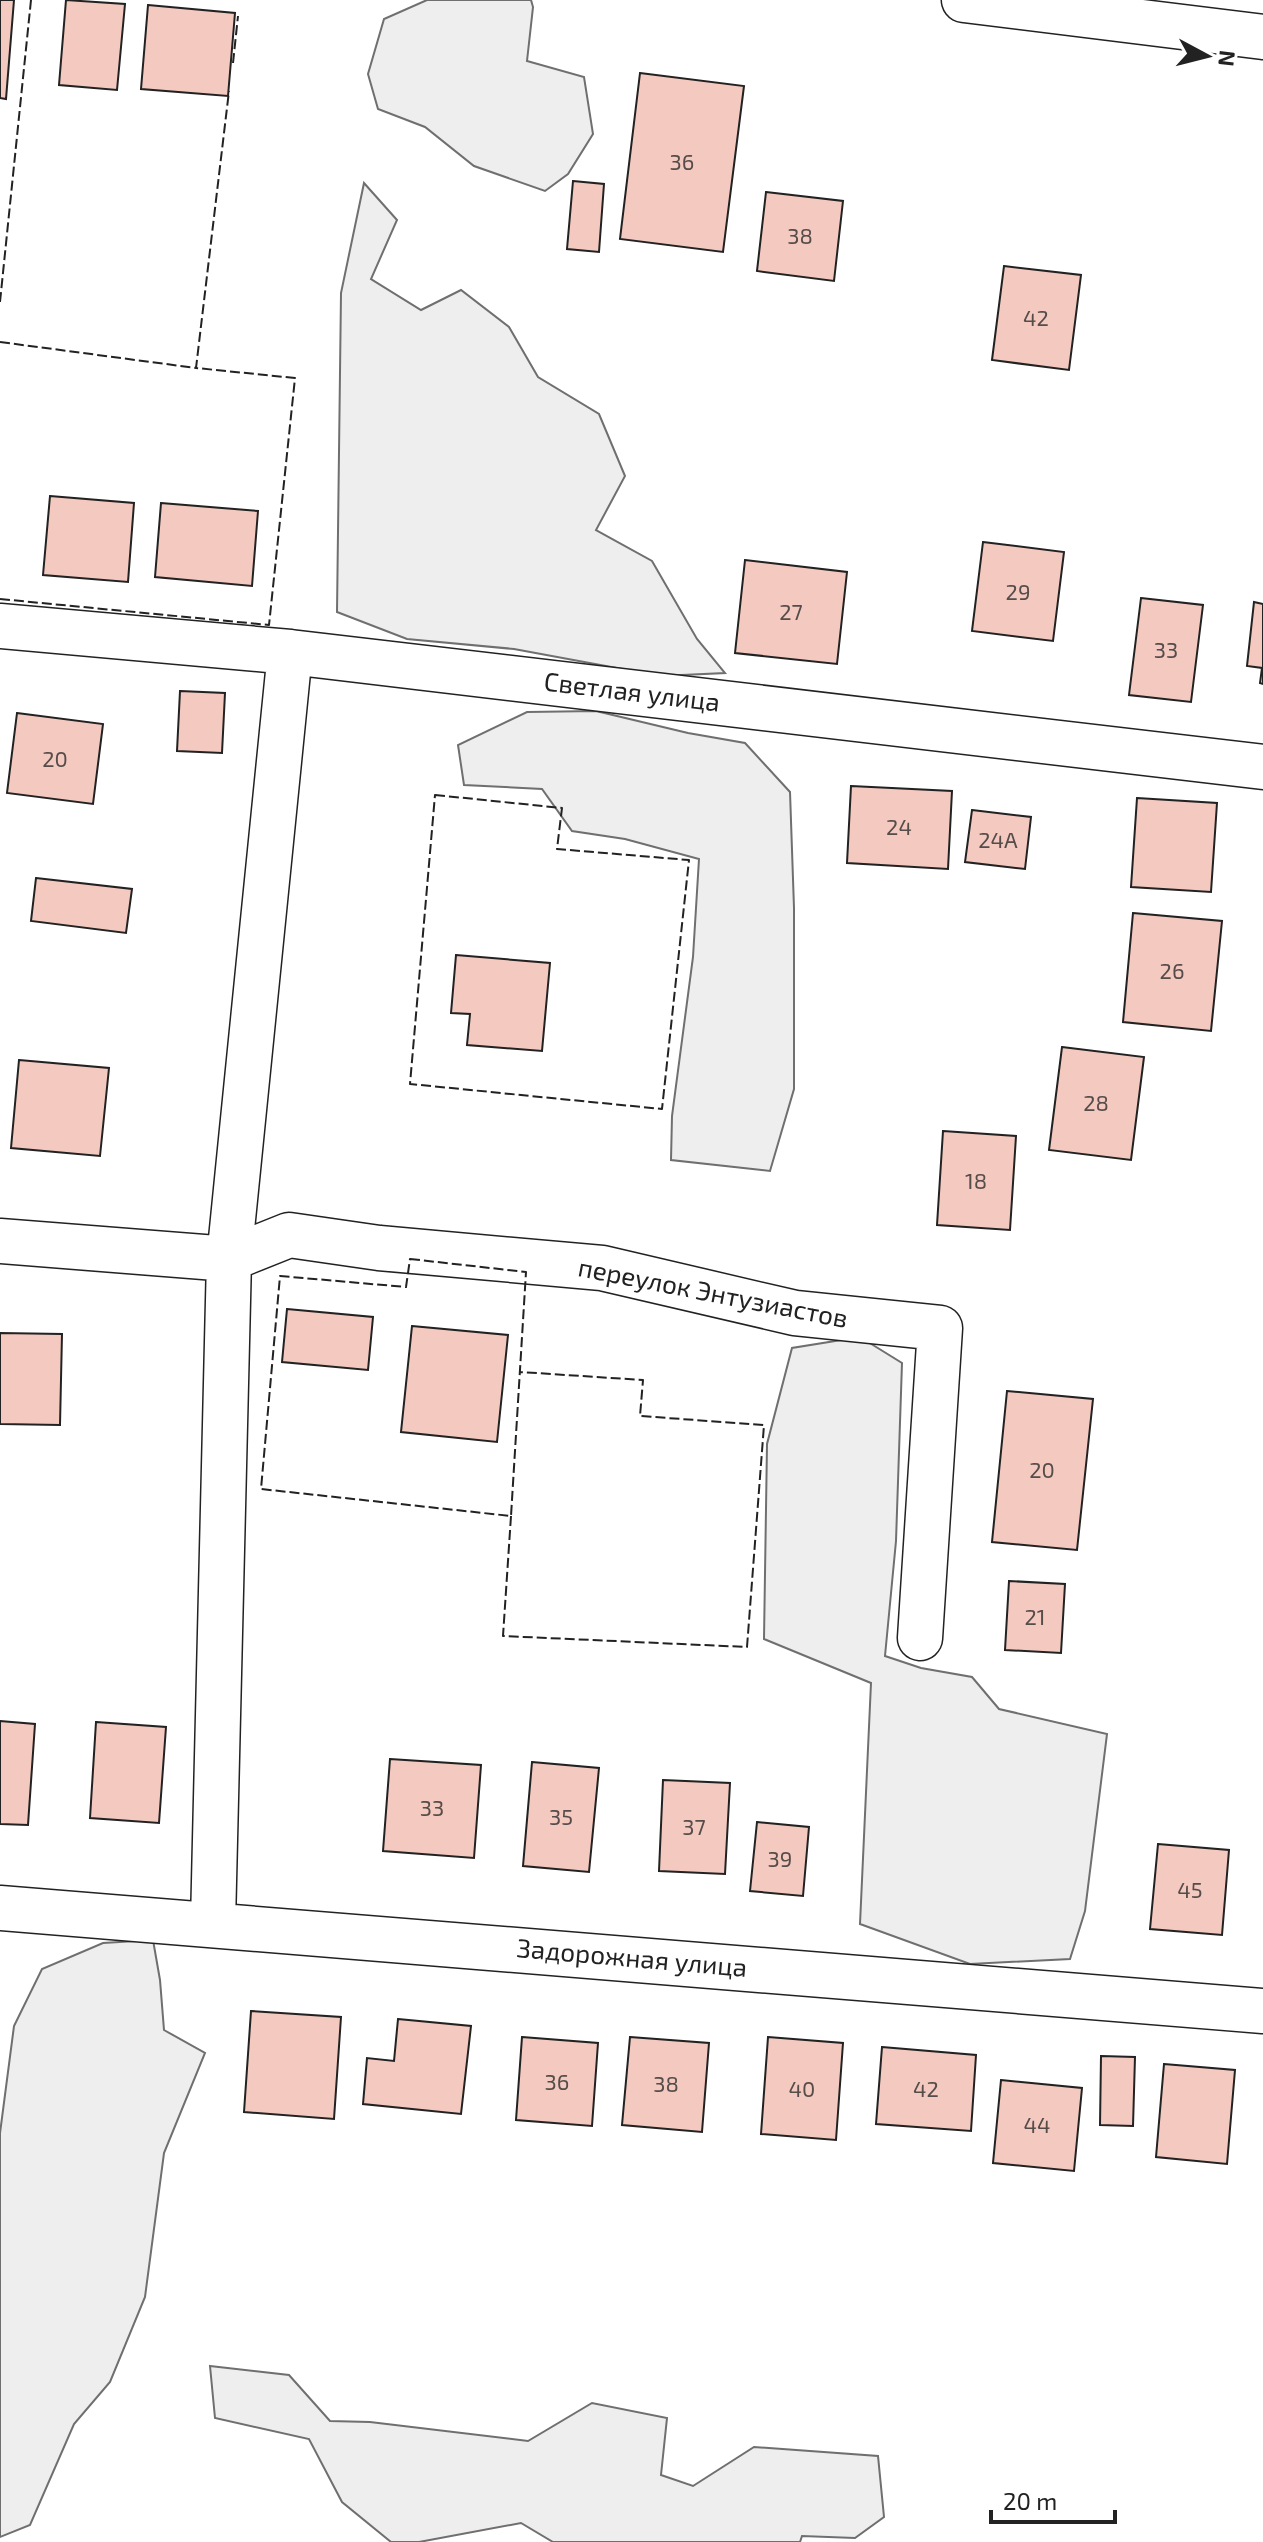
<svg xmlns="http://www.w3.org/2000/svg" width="1263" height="2542" font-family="'Exo 2',sans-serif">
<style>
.green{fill:#eee;stroke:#6f6f6f;stroke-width:2}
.building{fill:#f3c9c0;stroke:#222;stroke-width:2}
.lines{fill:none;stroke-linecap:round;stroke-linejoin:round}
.minor-casing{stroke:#222;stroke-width:47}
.minor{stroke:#fff;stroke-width:44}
.fence{stroke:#222;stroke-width:2;stroke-dasharray:10 4;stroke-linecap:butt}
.labels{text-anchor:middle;stroke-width:6;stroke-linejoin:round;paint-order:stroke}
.number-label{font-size:22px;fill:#564c4a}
.street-label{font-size:26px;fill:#222;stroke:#fff}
</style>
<rect width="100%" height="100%" fill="#fff"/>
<path class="green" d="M427,0H531L533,7L527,61L584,77L593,134L568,174L545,191L474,166L425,127L378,109L368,74L384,19Z
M364,183L397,220L371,279L421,310L461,290L509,327L538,377L599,414L625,476L596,530L652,561L697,639L725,673L660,676L514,649L407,639L337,612L341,293Z
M596,711L688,733L745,743L790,792L794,908V1089L770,1171L671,1160L672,1116L693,957L699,859L625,839L572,831L542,789L464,785L458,745L527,712Z
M860,1337L902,1363L896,1541L885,1656L921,1668L972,1677L999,1709L1107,1734L1085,1911L1070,1959L970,1964L860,1924L871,1683L764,1639L767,1444L792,1348Z
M153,1940L160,1980L164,2030L205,2053L164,2153L145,2297L110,2382L74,2424L30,2525L0,2537V2133L14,2026L42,1969L103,1943Z
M210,2366L289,2375L330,2421L370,2422L528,2441L592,2403L667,2418L661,2475L693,2486L754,2447L878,2456L884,2517L855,2538L802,2536L800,2542H553L521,2523L419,2542H391L342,2502L309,2439L215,2418Z"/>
<path class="building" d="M0,0H14L6,99L0,98Z
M66,0L125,4L117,90L59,85Z
M148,5L235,13L228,96L141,89Z
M640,73L744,86L723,252L620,239Z
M573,181L604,184L599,252L567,249Z
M766,192L843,201L834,281L757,271Z
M1004,266L1081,275L1069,370L992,360Z
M50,496L134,503L128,582L43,575Z
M161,503L258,511L252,586L155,577Z
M983,542L1064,552L1053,641L972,631Z
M745,560L847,572L837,664L735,653Z
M1141,598L1203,605L1191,702L1129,695Z
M1254,602L1263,604V684L1260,683L1262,668L1247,666Z
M180,691L225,693L222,753L177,751Z
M17,713L103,724L93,804L7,793Z
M851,786L952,791L948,869L847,863Z
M1137,798L1217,803L1211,892L1131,887Z
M972,810L1031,817L1025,869L965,862Z
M36,878L132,889L126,933L31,921Z
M1133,913L1222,921L1211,1031L1123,1022Z
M456,955L550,963L542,1051L467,1045L470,1014L451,1013Z
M1062,1047L1144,1057L1131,1160L1049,1150Z
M19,1060L109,1068L100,1156L11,1148Z
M943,1131L1016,1136L1010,1230L937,1225Z
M287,1309L373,1317L368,1370L282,1362Z
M412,1326L508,1335L497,1442L401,1432Z
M0,1333L62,1334L60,1425L0,1424Z
M1007,1391L1093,1399L1077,1550L992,1542Z
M1009,1581L1065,1584L1061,1653L1005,1650Z
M0,1721L35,1724L28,1825L0,1824Z
M96,1722L166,1727L159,1823L90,1818Z
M390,1759L481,1765L474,1858L383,1851Z
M532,1762L599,1768L589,1872L523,1866Z
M663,1780L730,1783L725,1874L659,1871Z
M757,1822L809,1827L803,1896L750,1891Z
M1158,1844L1229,1850L1222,1935L1150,1929Z
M251,2011L341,2017L334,2119L244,2112Z
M398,2019L471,2026L461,2114L363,2104L367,2058L394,2061Z
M522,2037L598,2043L592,2126L516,2120Z
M630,2037L709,2043L702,2132L622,2125Z
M768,2037L843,2043L836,2140L761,2134Z
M882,2047L976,2055L971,2131L876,2124Z
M1101,2056L1135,2057L1133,2126L1100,2125Z
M1164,2064L1235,2070L1227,2164L1156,2157Z
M1001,2080L1082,2088L1074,2171L993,2163Z"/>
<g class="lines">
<defs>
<path id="minor" d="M964,0L1263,37
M0,626L290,652L1263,767
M0,1241L229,1259L289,1235L379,1248L602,1268L795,1313L940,1328L920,1638
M0,1908L1263,2011
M213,1923L229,1259L290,652"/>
</defs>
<use href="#minor" class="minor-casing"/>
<use href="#minor" class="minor"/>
<path class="fence" d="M233,63L238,16
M0,302L31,0
M0,342L196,368L229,91
M0,599L269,625L295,378L196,368
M435,795L562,808L557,849L689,860L662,1109L410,1084Z
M410,1259L526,1272L511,1516L261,1489L280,1276L406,1287Z
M511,1516L503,1636L747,1647L764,1425L640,1416L643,1380L520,1372"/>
</g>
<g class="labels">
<g class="number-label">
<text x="682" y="170">36</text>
<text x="800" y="244">38</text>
<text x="1036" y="326">42</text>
<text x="1018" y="600">29</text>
<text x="791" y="620">27</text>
<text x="1166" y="658">33</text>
<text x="55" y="767">20</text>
<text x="899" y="835">24</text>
<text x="998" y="848">24А</text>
<text x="1172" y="979">26</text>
<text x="1096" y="1111">28</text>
<text x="976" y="1189">18</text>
<text x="1042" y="1478">20</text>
<text x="1035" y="1625">21</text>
<text x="432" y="1816">33</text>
<text x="561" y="1825">35</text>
<text x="694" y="1835">37</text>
<text x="780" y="1867">39</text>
<text x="1190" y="1898">45</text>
<text x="557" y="2090">36</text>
<text x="666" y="2092">38</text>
<text x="802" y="2097">40</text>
<text x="926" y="2097">42</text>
<text x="1037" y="2133">44</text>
</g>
<g class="street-label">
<text transform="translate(632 692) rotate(7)" y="9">Светлая улица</text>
<text transform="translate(713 1293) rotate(11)" y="9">переулок Энтузиастов</text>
<text transform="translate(632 1958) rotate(5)" y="9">Задорожная улица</text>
</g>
</g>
<g transform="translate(1207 56) rotate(97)" stroke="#ffffff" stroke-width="6" paint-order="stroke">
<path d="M0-6L14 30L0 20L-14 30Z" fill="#222222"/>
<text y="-12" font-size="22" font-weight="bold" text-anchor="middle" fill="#222222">N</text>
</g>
<path d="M991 2510v12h124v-12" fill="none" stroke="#222222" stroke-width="4"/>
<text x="1003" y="2510" font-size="24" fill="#222222" stroke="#ffffff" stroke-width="6" paint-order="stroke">20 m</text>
</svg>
